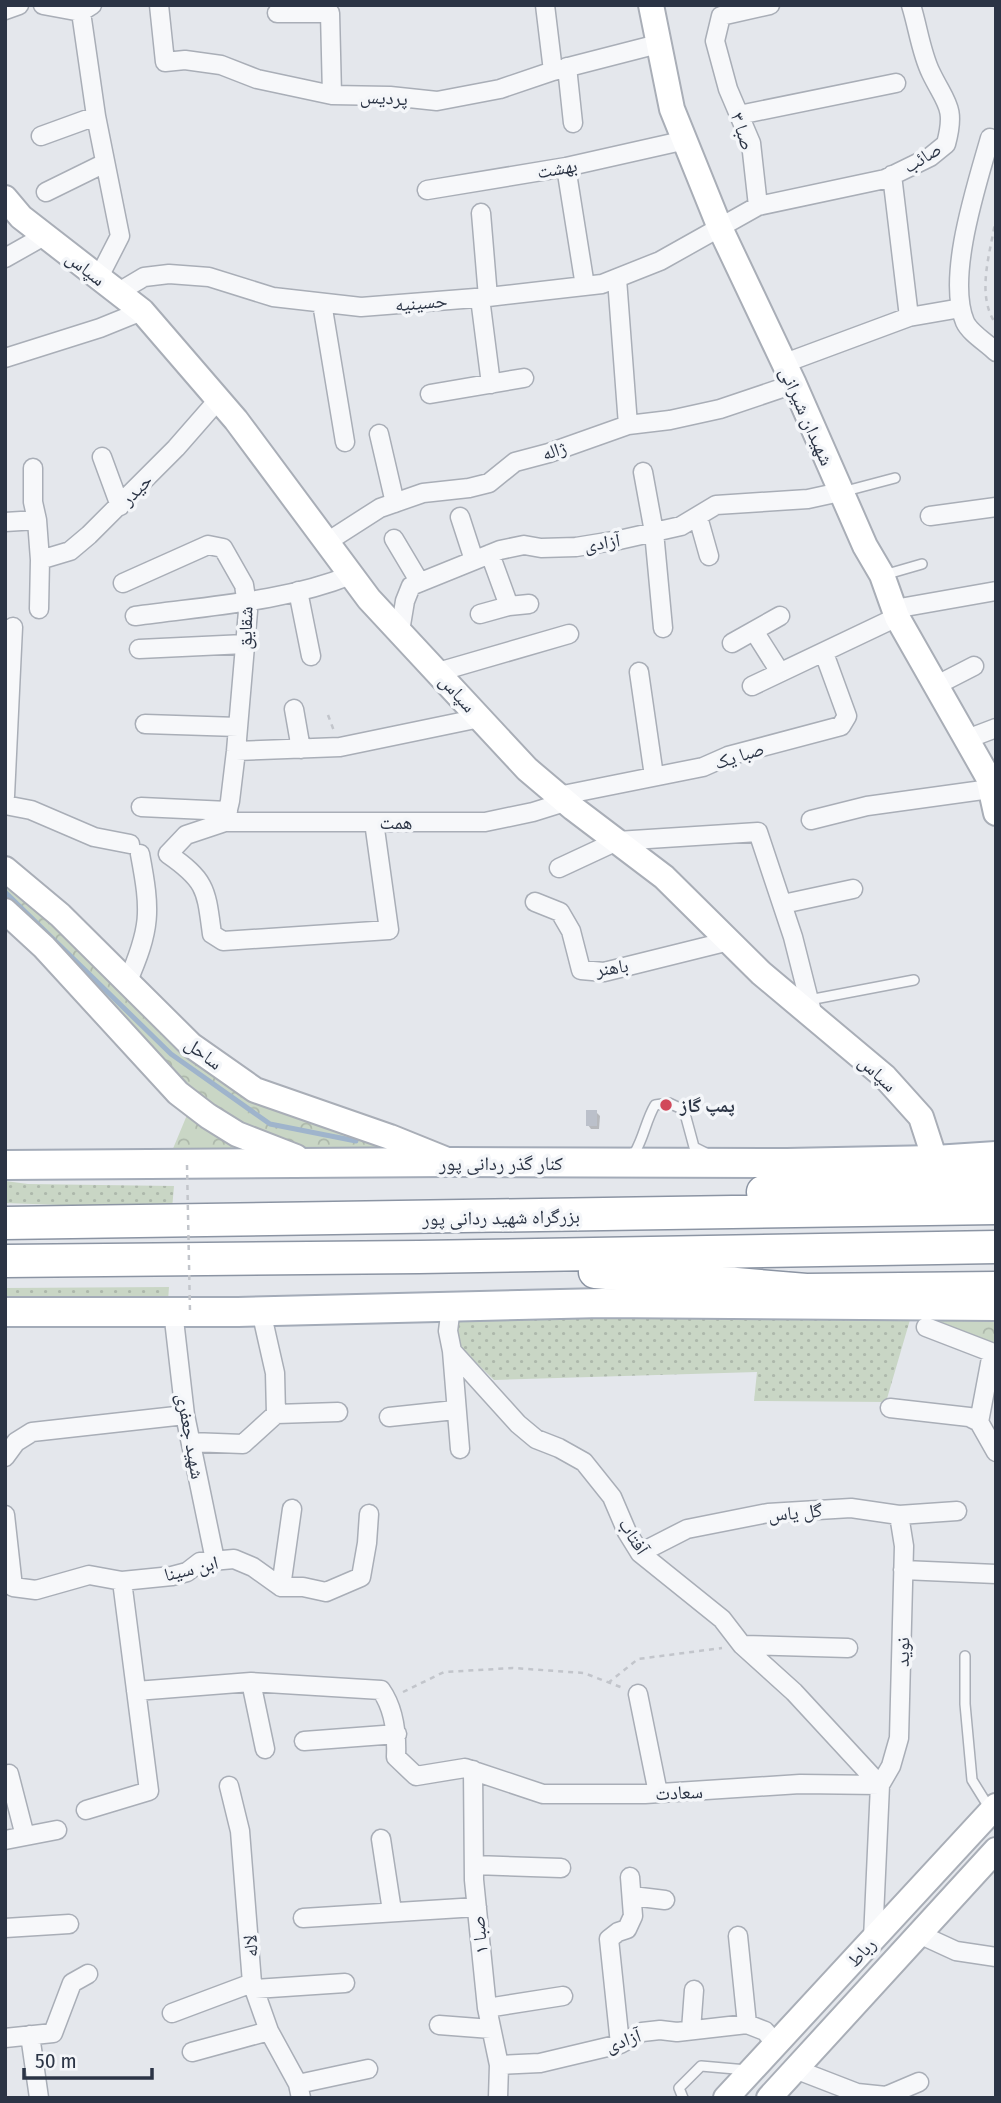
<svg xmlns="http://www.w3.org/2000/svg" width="1001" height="2103" font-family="'Fira Sans Condensed','Noto Naskh Arabic',sans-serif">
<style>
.grass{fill:url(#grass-dots)}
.forest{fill:url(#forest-crowns)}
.shadow{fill:#0003}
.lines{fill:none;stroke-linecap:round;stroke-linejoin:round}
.stream{stroke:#9fb4cc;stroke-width:5}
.building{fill:#bbc0ca}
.lane-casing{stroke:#a9aeb7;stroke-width:12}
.street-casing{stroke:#a9aeb7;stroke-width:21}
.secondary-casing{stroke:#a9aeb7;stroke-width:28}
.primary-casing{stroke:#a3abb8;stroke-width:32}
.highway-casing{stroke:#8b94a3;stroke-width:35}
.path{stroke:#c2c5cb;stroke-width:2.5;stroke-dasharray:5 5;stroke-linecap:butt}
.lane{stroke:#f7f8fa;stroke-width:9}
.street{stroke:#f7f8fa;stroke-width:18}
.secondary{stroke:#fff;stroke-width:24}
.primary{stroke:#fff;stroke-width:28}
.highway{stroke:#fff;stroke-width:32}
.path-bridge{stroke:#c2c5cb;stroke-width:2.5;stroke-dasharray:5 5;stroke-linecap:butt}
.poi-dot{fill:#d1495b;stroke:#f4f6f9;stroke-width:2.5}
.labels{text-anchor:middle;stroke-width:7;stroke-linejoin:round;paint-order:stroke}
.street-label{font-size:19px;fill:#2b3445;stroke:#f4f6f9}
.poi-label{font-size:19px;font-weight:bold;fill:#2b3445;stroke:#f4f6f9;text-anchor:start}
</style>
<defs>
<pattern id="grass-dots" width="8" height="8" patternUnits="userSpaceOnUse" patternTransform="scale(1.75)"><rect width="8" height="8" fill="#c9d6c5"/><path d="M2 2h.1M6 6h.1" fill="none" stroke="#adb8ab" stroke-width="1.8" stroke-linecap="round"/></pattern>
<pattern id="forest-crowns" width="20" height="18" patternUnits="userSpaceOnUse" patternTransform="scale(1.75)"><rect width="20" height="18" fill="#c9d6c5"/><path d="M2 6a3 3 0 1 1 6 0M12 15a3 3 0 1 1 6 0" fill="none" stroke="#adb8ab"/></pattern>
</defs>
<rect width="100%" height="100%" fill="#e4e7ec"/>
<path class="grass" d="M5,1181L28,1184L174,1186L172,1209L5,1203Z
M169,1287L168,1301L5,1300V1288Z
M912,1313L886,1402L754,1401L757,1372L494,1380L459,1346L455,1326L465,1316Z"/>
<path class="forest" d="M5,873L184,1046L391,1144L385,1152H344L287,1145L240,1130L188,1095L5,905Z
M187,1115L274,1157L172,1151Z
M920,1313L996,1314V1344L947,1328Z"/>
<path class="shadow" d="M596,1112L600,1116L599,1129H591L588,1125Z"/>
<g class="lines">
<path class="stream" d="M5,892L171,1054L270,1124L356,1141"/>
</g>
<path class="building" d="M586,1110H597V1126H586Z"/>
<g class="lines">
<defs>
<path id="lane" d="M842,492L895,478
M884,575L922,564
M809,1000L914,980
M629,1154L635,1152C644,1137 646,1120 655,1105L669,1103L684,1110L694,1147L706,1153
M965,1656V1704L972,1780L990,1809
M683,2098L679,2088L701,2066L747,2070"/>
<path id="street" d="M43,5L81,12L92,5
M159,5L165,62L185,60L221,65L257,79L332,95L390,96L437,101L500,89L553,71L658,44
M545,5L553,71
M5,10L19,5
M81,12L96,116L120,236L99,277
M277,13H330L332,95
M567,67L573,123
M739,115L896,83
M41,136L96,116
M990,138C977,184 946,277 965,322C970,333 987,343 996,352
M566,167L585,286
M892,175L909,317
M427,190L566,167L686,140
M46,192L105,163
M758,206L885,179L930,157L946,144C956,107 946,104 931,73C921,53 918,27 911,5
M481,213L488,297
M5,258L44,236
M617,279L628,425
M117,293L144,277L169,274L209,277L273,297L361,307L488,297L602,284L660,261L758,206L751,143L728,89L715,41L721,16L770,5
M480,298L491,384
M322,303L345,442
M5,358L100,328L142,311
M785,363L909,317L961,308
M430,394L524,378
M379,434L395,503
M102,457L120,506
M33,468V502L37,520L40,560L39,609
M643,472L654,532L663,628
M930,516L996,507
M460,517L474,560
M698,517L709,556
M5,522L37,520
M394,539L419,581
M327,542L380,508L423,493L469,488L489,483L515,462L549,453L628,425L670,420L720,409L794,384
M490,554L509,606
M40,560L70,551L89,535L176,448L218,400
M123,583L208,545L223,548L244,585L248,611L236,751L230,801L225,822
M298,591L311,656
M894,609L996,591
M480,614L509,606L529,604
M135,616C206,606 284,602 351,575
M400,631L405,601L411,586L500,550L524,545L541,548L576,547L619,540L681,526L716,505L808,499L840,492
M754,631L780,672
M732,643L780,616
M139,649L245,644
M438,672L569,634
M639,672L654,776
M937,685L974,666
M752,686L897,617
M294,709L301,749
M145,724L238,727
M967,739L996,728
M236,751L340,747L480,718
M5,796L13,627
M558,796L703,767L728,756L841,726L847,716L824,653
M5,805L31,810L94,837L130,844
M141,807L228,811
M811,820L867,806L990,789
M374,822L389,930L223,941L212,934C206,890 207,881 168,854L186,835L225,822H485L533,812L565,802
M559,868L617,841L758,832L793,937L813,1016
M535,902L560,912L571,931L581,970L604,972L729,941
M783,904L853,889
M127,983C151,928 151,912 140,854
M451,1307L448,1331L452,1351L518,1424L536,1439L559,1448L584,1462L612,1497L627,1532L640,1553L722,1619L742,1645L794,1692L880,1785
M173,1311L185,1415L215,1560
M926,1327L996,1354
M452,1351L460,1449
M890,1408L969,1417L979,1422L996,1452
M276,1414L338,1412
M389,1417L455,1410
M979,1422L992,1353
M191,1442L243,1444L276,1414L275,1373L261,1311
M5,1457L16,1442L32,1432L185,1415
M5,1515L13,1587L36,1590L89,1575L122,1581L172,1576L187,1572L200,1562L234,1559L253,1567L281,1587H303L326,1592L361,1577L367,1543L369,1514
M640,1553L687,1529L768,1513L851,1508L899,1515L957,1511
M903,1570L996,1574
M281,1587L292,1509
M742,1645L848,1648
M251,1682L265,1749
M136,1691L251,1682L381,1690C395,1710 397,1734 396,1757L416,1776L465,1768L543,1794H645L800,1784L880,1785
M638,1694L658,1793
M304,1741L397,1734
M473,1770L474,1880L487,2008L499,2065L498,2098
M9,1774L25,1836
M229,1786L240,1831L252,1983L269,2031L298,2084L301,2098
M86,1810L149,1791L122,1581
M381,1839L392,1911
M5,1840L57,1830
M474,1865L561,1868
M632,1896L665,1900
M303,1918L477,1907
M5,1928L69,1924
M919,1934L956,1951L996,1957
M738,1936L747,2024
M873,1939L880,1785L891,1766L899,1738L904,1546L899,1515
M255,1989L345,1983
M487,2008L563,1996
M172,2013L252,1983
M439,2025L491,2029
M691,2030L694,1990
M30,2035L39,2098
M5,2038L53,2033L72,1983L88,1974
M620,2044L609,1939L618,1932L627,1929L633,1916L630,1877
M192,2052L269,2031
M499,2065L540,2063L620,2044L642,2032L660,2030L677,2032L747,2024L765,2031L776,2044
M795,2069L857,2093L886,2096L919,2082
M298,2084L368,2069"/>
<path id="secondary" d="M651,5L672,109L720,228L794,384L865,546L882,575L897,617L988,777L996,813
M5,198L21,217L142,311L236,420L369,599L527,769L573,808L664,877L761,973L885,1077L921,1117L935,1160
M5,869L60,915L191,1045L255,1090L390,1137L447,1160
M5,911L44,947L178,1093L208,1116L237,1134L296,1157L303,1164
M726,2098L996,1806
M769,2098L996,1850"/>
<path id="primary" d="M5,1165L451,1162L787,1163L935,1160L996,1156
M5,1312H238L602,1303L996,1306"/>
<path id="highway" d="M763,1192L996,1179
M5,1223L996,1208
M5,1261L419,1257L996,1247
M595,1272L806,1290L996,1288"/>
</defs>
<use href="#lane" class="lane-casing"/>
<use href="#street" class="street-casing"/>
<use href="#secondary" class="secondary-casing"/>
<use href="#primary" class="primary-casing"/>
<use href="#highway" class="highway-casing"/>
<path class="path" d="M996,217C991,251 975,295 996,324
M328,715L334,731
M608,1683L638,1659L722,1648
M403,1692L444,1672L513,1668L584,1673L623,1688"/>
<use href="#lane" class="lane"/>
<use href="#street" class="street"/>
<use href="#secondary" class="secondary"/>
<use href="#primary" class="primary"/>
<use href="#highway" class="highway"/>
<path class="path-bridge" d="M187,1165L190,1312"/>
</g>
<circle class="poi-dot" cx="666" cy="1105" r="7"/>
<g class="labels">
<g class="street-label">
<text transform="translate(384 97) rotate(3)" y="7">پردیس</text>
<text transform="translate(743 131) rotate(72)" y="7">صبا ۳</text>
<text transform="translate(922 157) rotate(-32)" y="7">صائب</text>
<text transform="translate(557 168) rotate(-10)" y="7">بهشت</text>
<text transform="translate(86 268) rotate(38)" y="7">سپاس</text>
<text transform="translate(421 302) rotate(-5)" y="7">حسینیه</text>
<text transform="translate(807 416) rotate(66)" y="7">شهیدان شیرانی</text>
<text transform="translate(554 450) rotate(-18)" y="7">ژاله</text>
<text transform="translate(136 489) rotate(-45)" y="7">حیدر</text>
<text transform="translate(602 542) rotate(-9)" y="7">آزادی</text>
<text transform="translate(245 628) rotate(-89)" y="7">شقایق</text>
<text transform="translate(458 693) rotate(48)" y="7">سپاس</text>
<text transform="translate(739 755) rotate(-18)" y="7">صبا یک</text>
<text x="396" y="829">همت</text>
<text transform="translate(612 967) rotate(-8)" y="7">باهنر</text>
<text transform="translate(204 1053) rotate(37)" y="7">ساحل</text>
<text transform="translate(878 1073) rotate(43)" y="7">سپاس</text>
<text x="501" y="1170">کنار گذر ردانی پور</text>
<text transform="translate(501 1217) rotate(-1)" y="7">بزرگراه شهید ردانی پور</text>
<text transform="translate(191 1436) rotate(80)" y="7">شهید جعفری</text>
<text transform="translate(795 1512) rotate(-5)" y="7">گل یاس</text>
<text transform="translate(634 1536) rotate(58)" y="7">آفتاب</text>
<text transform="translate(191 1568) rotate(-14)" y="7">ابن سینا</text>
<text transform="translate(902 1652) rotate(-89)" y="7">نوید</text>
<text transform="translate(679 1792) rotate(-3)" y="7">سعادت</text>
<text transform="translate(479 1935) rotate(-96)" y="7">صبا ۱</text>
<text transform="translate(250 1946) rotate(-94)" y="7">لاله</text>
<text transform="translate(861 1952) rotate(-47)" y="7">رباط</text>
<text transform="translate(623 2040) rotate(-19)" y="7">آزادی</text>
</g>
<g class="poi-label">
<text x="680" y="1112">پمپ گاز</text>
</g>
</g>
<rect width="1001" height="2103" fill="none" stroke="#2b3445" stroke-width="14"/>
<path d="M24 2068v10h128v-10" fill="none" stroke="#2b3445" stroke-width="3.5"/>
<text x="35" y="2068" font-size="21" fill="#2b3445" stroke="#f4f6f9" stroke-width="5" paint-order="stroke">50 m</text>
</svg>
